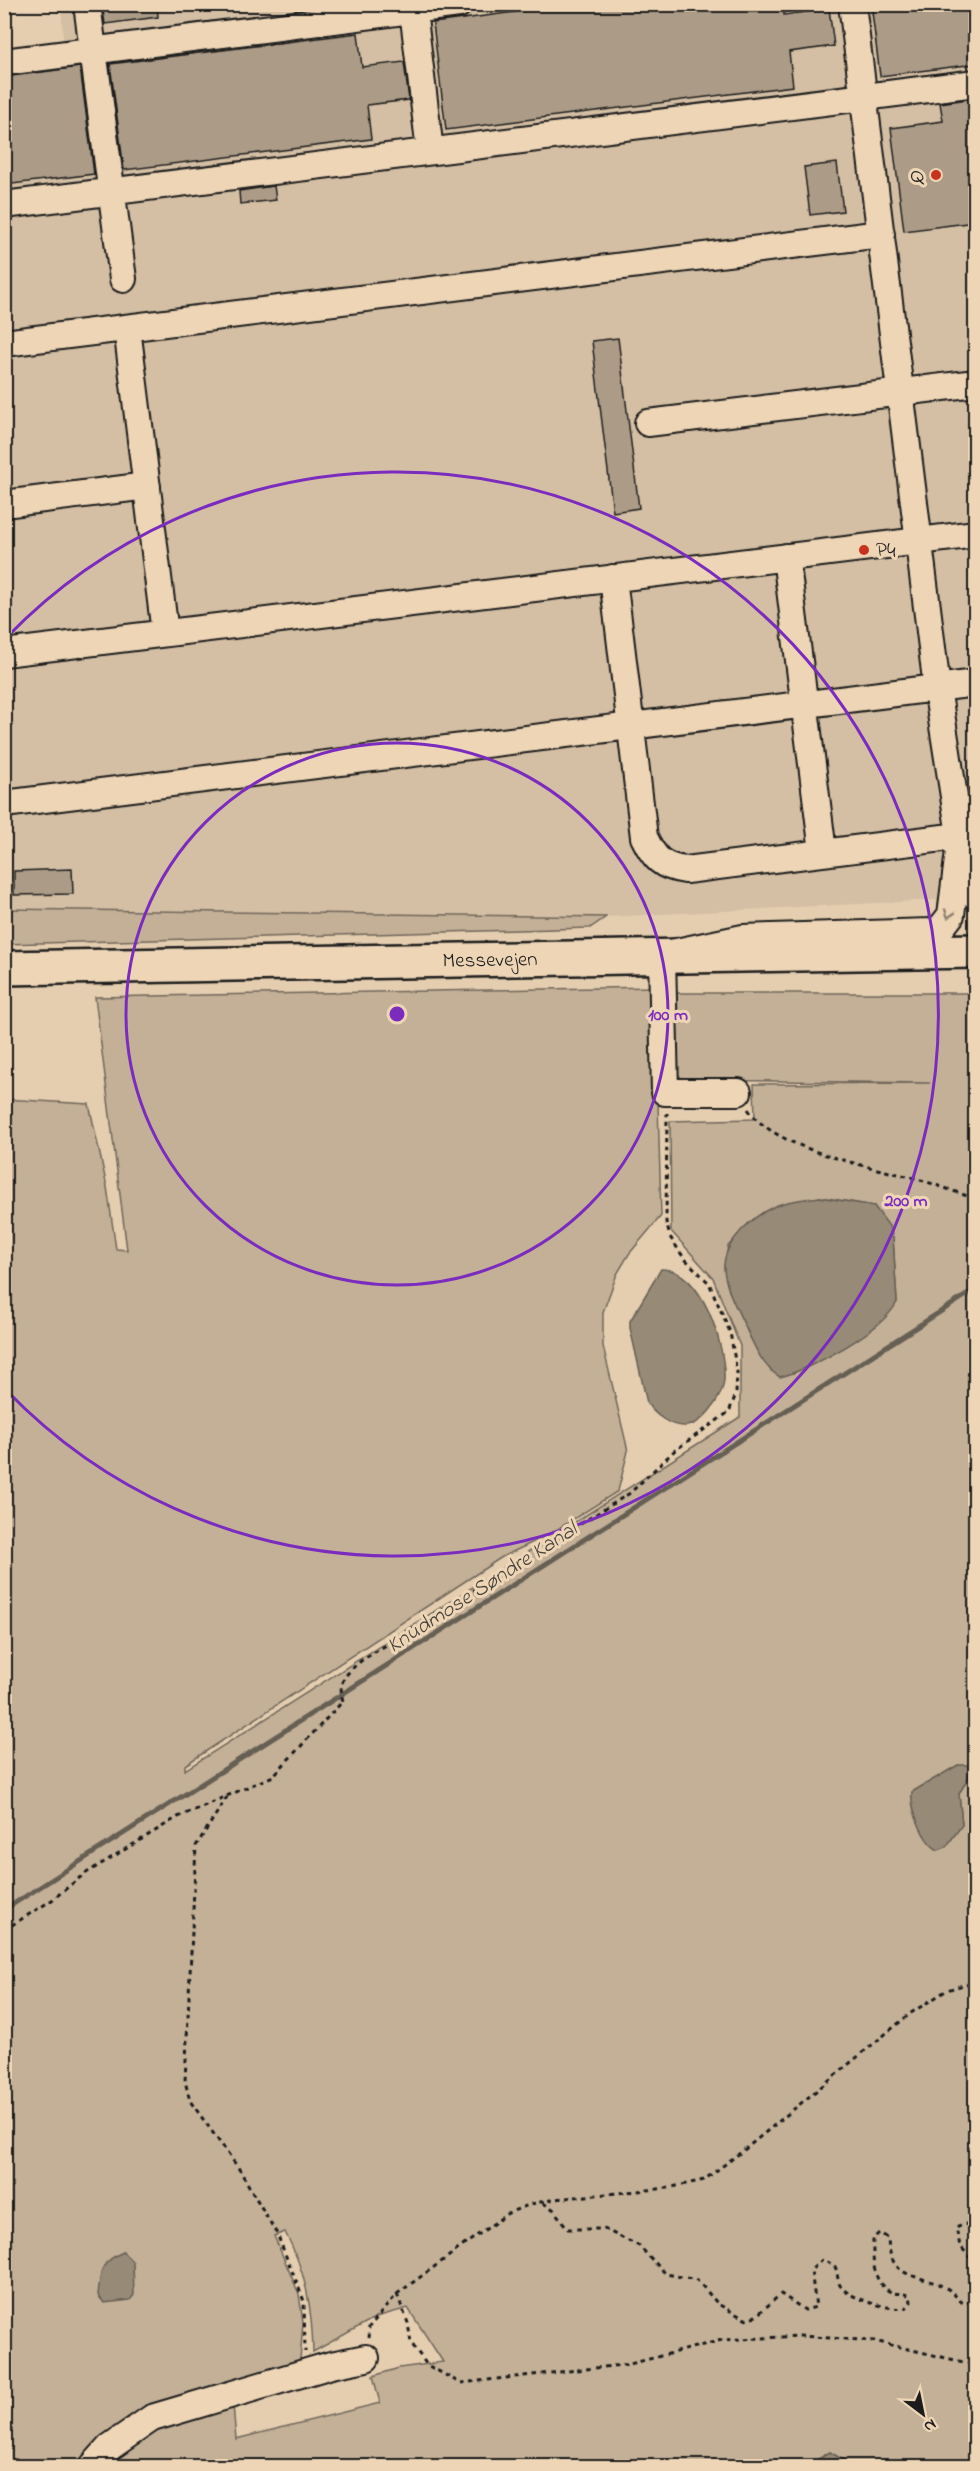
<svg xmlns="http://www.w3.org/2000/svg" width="980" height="2471" font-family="'Indie Flower',sans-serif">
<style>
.built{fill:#d4bfa4}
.green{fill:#c3b097;stroke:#70665a;stroke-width:1.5;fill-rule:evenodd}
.water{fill:#978a77;stroke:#665e53;stroke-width:1.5}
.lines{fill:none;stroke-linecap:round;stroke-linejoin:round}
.stream{stroke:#665e53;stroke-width:5}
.building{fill:#ac9c87;stroke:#1c1c1c;stroke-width:1.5}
.minor-casing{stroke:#1c1c1c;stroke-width:30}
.major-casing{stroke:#1c1c1c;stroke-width:38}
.path{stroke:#1c1c1c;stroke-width:3;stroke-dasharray:4.5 4.5;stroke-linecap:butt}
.minor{stroke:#edd5b6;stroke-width:26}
.major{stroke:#edd5b6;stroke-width:33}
.oneway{stroke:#8f8271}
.ring{fill:none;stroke:#7b2cbf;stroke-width:3}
.poi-dot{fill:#c8321e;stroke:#edd5b6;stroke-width:2}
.labels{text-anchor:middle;stroke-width:6;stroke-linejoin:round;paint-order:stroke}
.poi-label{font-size:21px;fill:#1c1c1c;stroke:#edd5b6;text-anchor:end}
.street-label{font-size:21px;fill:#1c1c1c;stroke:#edd5b6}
.water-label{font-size:22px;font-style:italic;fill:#47423c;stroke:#edd5b6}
.centre{fill:#7b2cbf;stroke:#edd5b6;stroke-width:3}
.ring-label{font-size:18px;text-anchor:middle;font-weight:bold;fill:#7b2cbf;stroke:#edd5b6;stroke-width:6;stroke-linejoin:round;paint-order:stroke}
</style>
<rect width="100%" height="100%" fill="#e5ceb0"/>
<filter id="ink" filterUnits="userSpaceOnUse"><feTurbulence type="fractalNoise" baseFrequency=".0167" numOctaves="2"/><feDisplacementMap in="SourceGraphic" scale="12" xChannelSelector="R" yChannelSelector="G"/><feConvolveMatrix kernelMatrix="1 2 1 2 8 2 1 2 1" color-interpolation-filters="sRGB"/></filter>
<g filter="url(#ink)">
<path class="built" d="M61,4L975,5V901L937,900L606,917L5,909L4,46L63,39Z"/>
<path class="green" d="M5,909L606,917L590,928L5,944Z
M655,987L661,1216L629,1254L617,1274L603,1312V1346L628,1451L618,1491L548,1535L502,1557L185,1765V1770L740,1417V1346L713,1278L671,1231L670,1121L755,1119L754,1084L930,1083L683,1080L671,1066L668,993H975V2466H853L830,2452L806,2466H108L123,2449L168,2420L233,2405L236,2439L380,2403L373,2376L399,2368L443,2362L408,2308L376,2317L313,2352C312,2308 306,2271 285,2232L274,2236L299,2294L303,2323L300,2360L248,2387L196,2397L84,2466H5L4,1099L89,1104L107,1187L116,1249L127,1250L95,997ZM820,1197L874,1206L893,1238L897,1302L876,1326L803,1369L771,1371L749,1335L729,1291L724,1267L728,1246L750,1223L773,1207ZM958,1765L973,1769L959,1794L962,1824L946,1847L938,1850L912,1792Z"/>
<path class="water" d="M820,1197L874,1206L889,1226L893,1238L897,1302C884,1330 810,1370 780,1377C762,1367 753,1343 744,1324C736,1307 725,1287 724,1268C723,1242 753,1216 775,1206C789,1200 805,1199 820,1197Z
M661,1269C702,1267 726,1347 724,1380C723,1396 703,1426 685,1426C670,1427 654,1414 647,1403L630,1328V1321Z
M958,1765H971L973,1769L959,1794L962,1825L946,1847L938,1850C923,1842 910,1808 912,1792Z
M123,2252L133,2262L134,2295L130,2300L104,2303L98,2295C101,2270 99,2263 123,2252Z
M830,2452L853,2466H806H808Z"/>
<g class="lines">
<path class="stream" d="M4,1910L976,1289"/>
</g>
<path class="building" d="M102,4H157L158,17L105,24Z
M576,4H783L784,15L829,9L834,46L789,52L793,86L446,130L433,23Z
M871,4H975V64L880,76Z
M358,33L362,67L404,62L409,100L367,105L371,139L124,170L110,64Z
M80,67L94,174L4,185V77Z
M975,98V222L904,231L891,128L943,121L940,103Z
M837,163L843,211L810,215L804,167Z
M274,186L276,200L240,204L239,191Z
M618,338L639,508L613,512L592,341Z
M72,869L73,894L14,895V871Z"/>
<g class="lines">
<defs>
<path id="minor" d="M87,4L123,279
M852,4L937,688L960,835L976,896
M413,10L430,151
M4,62L459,4
M4,205L976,83
M127,328L165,633
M4,343L881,234
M648,423L976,383
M4,504L147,486
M786,557L823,852
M613,578L644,837C654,858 661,867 686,870L975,834
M4,653L976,534
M4,804L976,683
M738,1092H665L662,955L743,938L930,932L941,928L951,915L959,851
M93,2466L110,2447L152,2418L331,2365L366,2358"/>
<path id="major" d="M4,968L976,951"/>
</defs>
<use href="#minor" class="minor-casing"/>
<use href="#major" class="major-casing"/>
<path class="path" d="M748,1109C775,1150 869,1166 914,1178C935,1184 955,1192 976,1199
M227,1797L196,1846L185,2081L190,2101L239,2169L277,2234L304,2301L305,2352
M4,1930L52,1900L83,1875L178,1817L273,1776L343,1701C337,1680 347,1673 362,1660L630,1493L674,1451L729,1412L736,1394L737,1372L730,1332L709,1283L684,1258L670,1237L666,1222L667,1113
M543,2203L553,2209L568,2229H604L639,2246L666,2274L697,2280L718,2304L745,2319L756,2316L781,2294L805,2310L816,2307L811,2270L822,2260L834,2265C839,2272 836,2282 842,2288C851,2299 892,2311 906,2308L911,2302L910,2296C904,2292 897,2295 891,2292C871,2283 873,2257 873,2239L879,2233L888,2238C890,2282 917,2272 946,2288C953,2291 957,2299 963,2303L976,2301
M976,2242L970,2226L965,2224L956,2228L960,2246L976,2264
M397,2294L408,2323L411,2343L427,2365L460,2383L630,2364L722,2340L800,2336L874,2341L976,2365
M368,2338L369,2327L397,2294L508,2213L531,2204L555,2199L668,2188L704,2180L744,2150L911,2013L947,1990L976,1981"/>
<use href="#minor" class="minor"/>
<use href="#major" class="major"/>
</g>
<defs><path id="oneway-chevron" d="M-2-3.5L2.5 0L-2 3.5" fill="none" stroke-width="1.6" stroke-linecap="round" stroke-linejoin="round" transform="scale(1.5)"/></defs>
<use class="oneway" href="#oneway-chevron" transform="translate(949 914) rotate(109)"/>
</g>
<g class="ring">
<circle cx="397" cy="1014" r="271"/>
<path d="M7 637A542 542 0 1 1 7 1391"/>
</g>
<g class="poi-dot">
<circle cx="936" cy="175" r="6"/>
<circle cx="864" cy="550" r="6"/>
</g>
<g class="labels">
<g class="poi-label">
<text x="924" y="182">Q</text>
<text x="876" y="557" text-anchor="start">P4</text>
</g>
<g class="street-label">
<text transform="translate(490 959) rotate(-1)" y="7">Messevejen</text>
</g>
<g class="water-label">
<text transform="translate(481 1586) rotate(-33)" y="8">Knudmose Søndre Kanal</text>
</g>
</g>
<circle cx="397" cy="1014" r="9" class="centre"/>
<g class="ring-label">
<text x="668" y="1020">100 m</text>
<text x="906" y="1206">200 m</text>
</g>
<rect width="980" height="2471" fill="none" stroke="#edd5b6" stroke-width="24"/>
<rect x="12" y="12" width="956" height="2447" fill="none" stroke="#1c1c1c" stroke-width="2" filter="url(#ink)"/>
<g transform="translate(923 2414) rotate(148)" stroke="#edd5b6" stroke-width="4.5" paint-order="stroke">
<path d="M0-4.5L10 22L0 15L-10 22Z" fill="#1c1c1c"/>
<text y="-9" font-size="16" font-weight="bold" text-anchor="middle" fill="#1c1c1c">N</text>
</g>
</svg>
